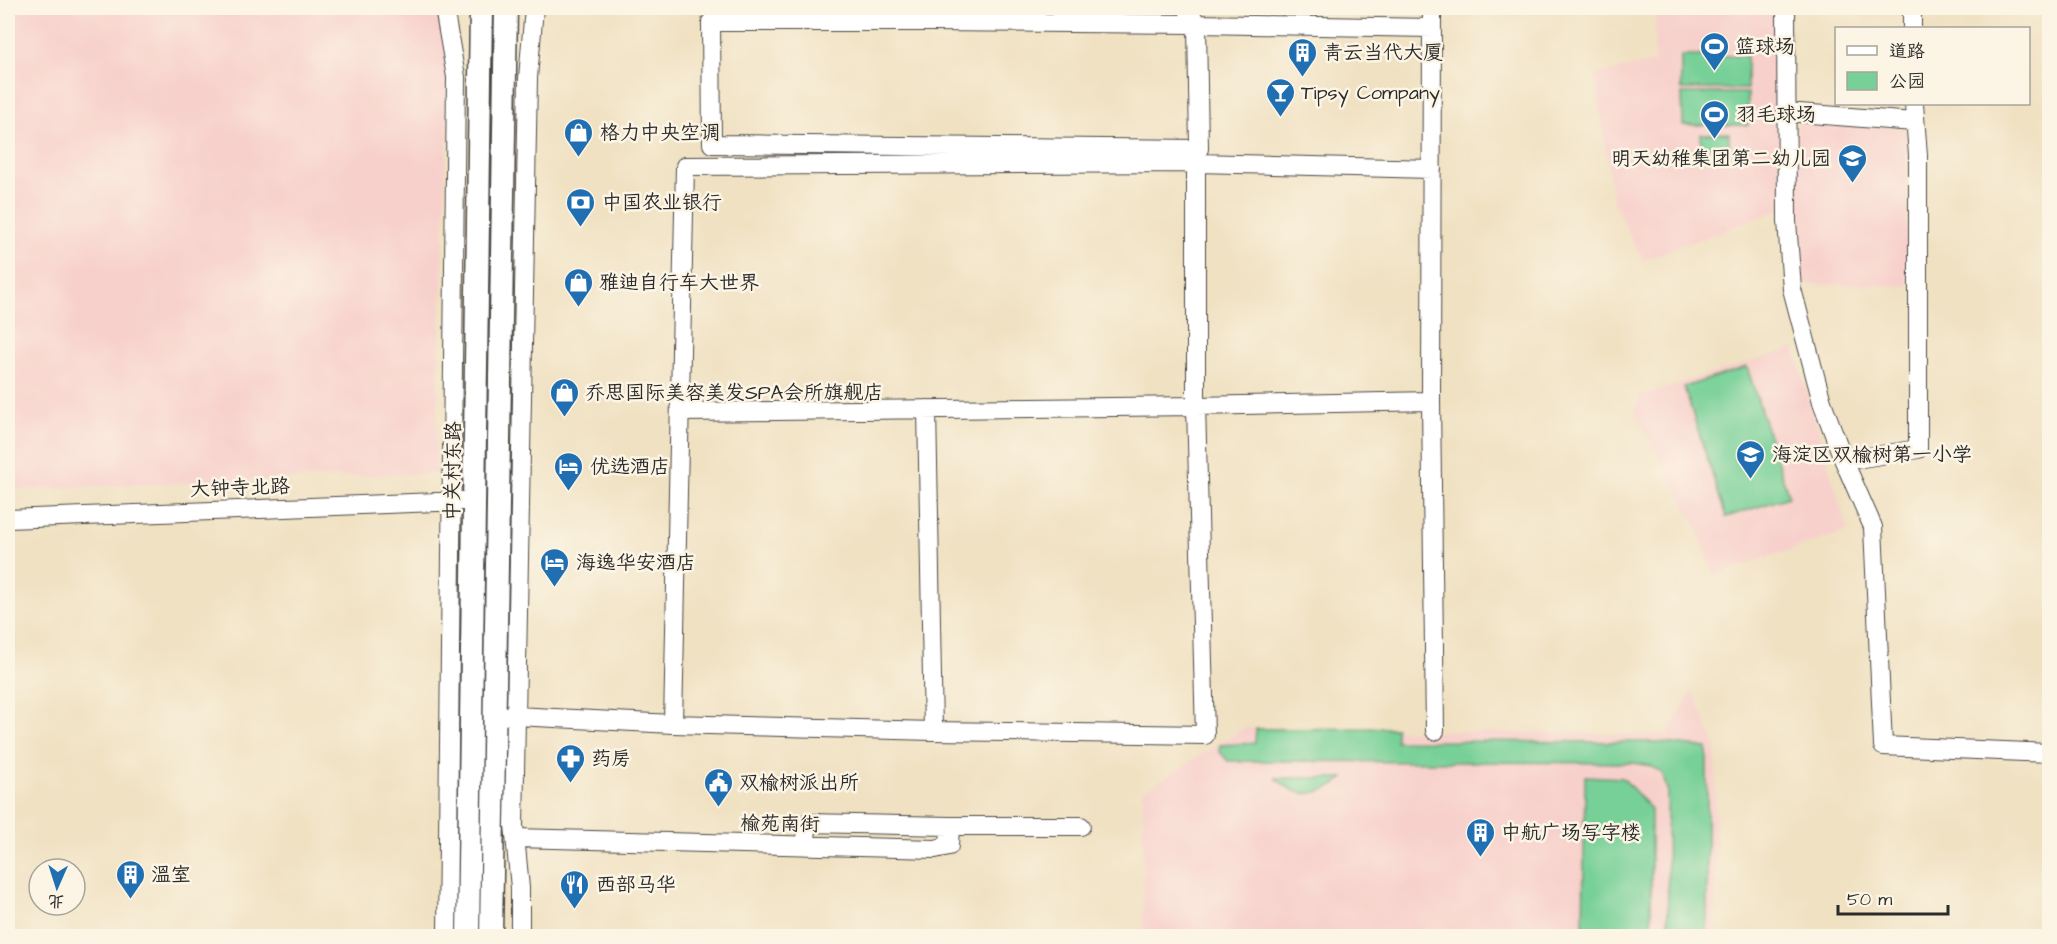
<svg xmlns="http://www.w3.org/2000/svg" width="2057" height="944" font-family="'Architects Daughter','LXGW WenKai TC',sans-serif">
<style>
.built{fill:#f7d0cb}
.green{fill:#77d097;stroke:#517e61;stroke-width:1.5}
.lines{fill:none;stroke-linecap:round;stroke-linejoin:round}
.minor-casing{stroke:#494642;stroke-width:20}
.major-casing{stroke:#494642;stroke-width:25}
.minor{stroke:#fff;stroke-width:18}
.major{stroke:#fff;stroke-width:22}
.labels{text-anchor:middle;stroke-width:5;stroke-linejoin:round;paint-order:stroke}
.poi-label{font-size:20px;fill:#2b2b2b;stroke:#fcf5e5;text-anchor:start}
.street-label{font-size:20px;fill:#2b2b2b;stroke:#fcf5e5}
</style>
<rect width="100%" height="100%" fill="#fcf5e5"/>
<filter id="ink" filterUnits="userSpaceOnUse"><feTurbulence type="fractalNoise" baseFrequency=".0167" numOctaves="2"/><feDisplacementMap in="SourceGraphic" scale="12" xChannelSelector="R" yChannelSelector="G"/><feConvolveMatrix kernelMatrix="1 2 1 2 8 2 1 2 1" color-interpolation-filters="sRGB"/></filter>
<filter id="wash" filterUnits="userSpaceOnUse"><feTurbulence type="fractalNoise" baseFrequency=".008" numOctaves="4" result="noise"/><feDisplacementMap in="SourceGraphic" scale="24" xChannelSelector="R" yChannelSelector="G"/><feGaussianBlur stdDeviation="1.35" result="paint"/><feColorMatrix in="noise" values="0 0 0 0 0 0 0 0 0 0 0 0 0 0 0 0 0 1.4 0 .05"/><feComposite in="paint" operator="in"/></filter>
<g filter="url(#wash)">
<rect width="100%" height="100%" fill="#f0e1c2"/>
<path class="built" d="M8,8H452L435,473L8,490Z
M1656,8H1783L1785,208L1643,260L1613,202L1595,75L1654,62Z
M1797,124L1907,128L1908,286L1804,284L1795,237Z
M1794,348L1848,531L1714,575L1696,526L1634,412L1640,396Z
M1693,690L1716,749L1715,936H1143V791L1244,728L1666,735Z"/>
<path class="green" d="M1027,8H1070L1069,17L1027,16Z
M1681,56H1747V89H1681Z
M1682,93H1748V125H1683Z
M1729,133V146H1701V134Z
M1747,367L1789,497L1726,517L1684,387Z
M1396,728V741L1656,742L1707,748V936H1668L1667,789L1662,773L1651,766L1634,763L1228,761L1219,751L1220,745L1255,743L1256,729Z
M1585,776L1623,778L1651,809V936H1583Z
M1276,778H1344C1320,796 1299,801 1276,778Z"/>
</g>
<g filter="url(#ink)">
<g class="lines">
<defs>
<path id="minor" d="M444,8L456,77L447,936
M1187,8L1197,24L1432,28
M1432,8L1431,401L1435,731
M1786,8L1787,221L1792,289L1822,402L1844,461L1918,449V155L1914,104
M1912,8V28
M711,22H930L1197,24L1199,149L712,144Z
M1786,112L1914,122
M927,409L933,731
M681,412L1196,406L1431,401
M1844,461L1873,527L1883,746L2050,753
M8,519L462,501
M494,715L673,724L933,731L1205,735L1196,406V163
M673,724L685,166L1196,163L1432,169
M950,826H1081
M516,838L935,849L949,846L950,826L807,823L806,846
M520,936V888L514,825L528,78L534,8"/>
<path id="major" d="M468,936L481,8
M491,936L506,8"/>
</defs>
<use href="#minor" class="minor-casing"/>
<use href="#major" class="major-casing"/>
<use href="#minor" class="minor"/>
<use href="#major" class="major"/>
</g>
</g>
<defs>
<symbol id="stadium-pin" viewBox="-11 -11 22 30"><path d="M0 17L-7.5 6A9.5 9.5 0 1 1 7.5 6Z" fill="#1f6fb2" stroke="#fcf5e5"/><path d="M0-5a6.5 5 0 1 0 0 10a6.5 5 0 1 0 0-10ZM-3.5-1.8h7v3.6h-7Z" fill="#fff"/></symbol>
<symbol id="building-pin" viewBox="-11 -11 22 30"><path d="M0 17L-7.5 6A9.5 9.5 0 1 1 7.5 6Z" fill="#1f6fb2" stroke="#fcf5e5"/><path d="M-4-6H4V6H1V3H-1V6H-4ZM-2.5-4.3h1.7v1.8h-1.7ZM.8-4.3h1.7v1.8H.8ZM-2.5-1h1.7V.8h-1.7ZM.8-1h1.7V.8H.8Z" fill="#fff"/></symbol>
<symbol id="bar-pin" viewBox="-11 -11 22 30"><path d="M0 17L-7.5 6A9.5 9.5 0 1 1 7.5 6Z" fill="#1f6fb2" stroke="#fcf5e5"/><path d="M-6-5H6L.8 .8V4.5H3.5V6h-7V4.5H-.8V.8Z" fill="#fff"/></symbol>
<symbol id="shop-pin" viewBox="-11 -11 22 30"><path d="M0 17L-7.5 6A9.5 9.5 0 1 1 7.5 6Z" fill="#1f6fb2" stroke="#fcf5e5"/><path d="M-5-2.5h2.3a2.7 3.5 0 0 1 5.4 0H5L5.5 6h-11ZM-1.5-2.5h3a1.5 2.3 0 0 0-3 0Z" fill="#fff"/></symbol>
<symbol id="school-pin" viewBox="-11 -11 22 30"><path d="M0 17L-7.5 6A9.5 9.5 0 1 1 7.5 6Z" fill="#1f6fb2" stroke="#fcf5e5"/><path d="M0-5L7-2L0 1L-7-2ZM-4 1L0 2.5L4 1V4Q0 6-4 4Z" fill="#fff"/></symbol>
<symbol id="bank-pin" viewBox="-11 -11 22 30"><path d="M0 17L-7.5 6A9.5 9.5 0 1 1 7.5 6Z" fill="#1f6fb2" stroke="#fcf5e5"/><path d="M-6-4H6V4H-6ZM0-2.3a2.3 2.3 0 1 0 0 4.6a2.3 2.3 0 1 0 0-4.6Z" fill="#fff"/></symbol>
<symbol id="hotel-pin" viewBox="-11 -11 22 30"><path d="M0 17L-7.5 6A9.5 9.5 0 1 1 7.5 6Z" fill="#1f6fb2" stroke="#fcf5e5"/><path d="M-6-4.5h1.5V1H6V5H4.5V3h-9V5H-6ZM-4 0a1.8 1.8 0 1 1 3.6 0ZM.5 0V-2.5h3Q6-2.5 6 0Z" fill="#fff"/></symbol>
<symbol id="pharmacy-pin" viewBox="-11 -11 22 30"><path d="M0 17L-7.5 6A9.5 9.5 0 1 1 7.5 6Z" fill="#1f6fb2" stroke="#fcf5e5"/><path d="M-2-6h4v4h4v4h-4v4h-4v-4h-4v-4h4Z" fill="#fff"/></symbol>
<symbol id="civic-pin" viewBox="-11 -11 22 30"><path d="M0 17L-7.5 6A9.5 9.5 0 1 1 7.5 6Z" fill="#1f6fb2" stroke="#fcf5e5"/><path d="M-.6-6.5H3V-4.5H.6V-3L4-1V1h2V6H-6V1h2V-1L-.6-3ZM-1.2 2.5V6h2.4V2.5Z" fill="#fff"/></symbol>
<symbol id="restaurant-pin" viewBox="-11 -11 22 30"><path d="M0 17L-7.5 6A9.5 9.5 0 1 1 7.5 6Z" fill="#1f6fb2" stroke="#fcf5e5"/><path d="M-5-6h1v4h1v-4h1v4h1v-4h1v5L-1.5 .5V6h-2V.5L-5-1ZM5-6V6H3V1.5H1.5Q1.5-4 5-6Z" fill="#fff"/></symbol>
</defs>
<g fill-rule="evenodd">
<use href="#stadium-pin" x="1698" y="30" width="33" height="45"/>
<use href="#building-pin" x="1286" y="36" width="33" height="45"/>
<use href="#bar-pin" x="1264" y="76" width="33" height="45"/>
<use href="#stadium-pin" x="1698" y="98" width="33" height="45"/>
<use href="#shop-pin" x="562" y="116" width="33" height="45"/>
<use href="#school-pin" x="1836" y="142" width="33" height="45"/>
<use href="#bank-pin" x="564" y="186" width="33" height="45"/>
<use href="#shop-pin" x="562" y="266" width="33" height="45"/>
<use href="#shop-pin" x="548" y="376" width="33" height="45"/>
<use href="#school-pin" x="1734" y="438" width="33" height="45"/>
<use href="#hotel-pin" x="552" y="450" width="33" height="45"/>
<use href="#hotel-pin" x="538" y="546" width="33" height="45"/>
<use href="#pharmacy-pin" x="554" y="742" width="33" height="45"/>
<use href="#civic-pin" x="702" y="766" width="33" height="45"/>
<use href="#building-pin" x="1464" y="816" width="33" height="45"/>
<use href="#building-pin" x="114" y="858" width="33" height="45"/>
<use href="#restaurant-pin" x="558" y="868" width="33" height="45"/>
</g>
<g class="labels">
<g class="poi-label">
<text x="1735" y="53">篮球场</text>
<text x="1323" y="59">青云当代大厦</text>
<text x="1301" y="99">Tipsy Company</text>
<text x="1736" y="121">羽毛球场</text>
<text x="600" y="139">格力中央空调</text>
<text x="1831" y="165" text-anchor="end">明天幼稚集团第二幼儿园</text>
<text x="602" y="209">中国农业银行</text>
<text x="599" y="289">雅迪自行车大世界</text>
<text x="585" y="399">乔思国际美容美发SPA会所旗舰店</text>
<text x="1772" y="461">海淀区双榆树第一小学</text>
<text x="590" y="473">优选酒店</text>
<text x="576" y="569">海逸华安酒店</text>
<text x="591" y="765">药房</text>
<text x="739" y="789">双榆树派出所</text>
<text x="1501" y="839">中航广场写字楼</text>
<text x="151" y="881">温室</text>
<text x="596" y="891">西部马华</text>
</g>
<g class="street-label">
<text transform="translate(452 471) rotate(-89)" y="7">中关村东路</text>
<text transform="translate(240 487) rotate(-2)" y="7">大钟寺北路</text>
<text transform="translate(780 823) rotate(1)" y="7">榆苑南街</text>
</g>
</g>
<rect width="2057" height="944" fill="none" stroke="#fcf5e5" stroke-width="30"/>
<rect x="1835" y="27" width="195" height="78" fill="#fcf5e5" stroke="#a8a49b" stroke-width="1.5"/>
<rect x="1847" y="46" width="30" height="9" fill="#ffffff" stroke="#a8a49b" stroke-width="1.5"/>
<text x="1889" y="57" font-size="18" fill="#2b2b2b">道路</text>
<rect x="1847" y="72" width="30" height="18" fill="#77d097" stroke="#a8a49b" stroke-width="1.5"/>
<text x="1889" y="87" font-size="18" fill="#2b2b2b">公园</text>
<g transform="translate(57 887) rotate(183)"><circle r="28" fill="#fcf5e5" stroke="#a8a49b" stroke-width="1.5"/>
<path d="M0-4.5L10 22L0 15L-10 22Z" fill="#1f6fb2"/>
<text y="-9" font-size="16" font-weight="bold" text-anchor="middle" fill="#2b2b2b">北</text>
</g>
<path d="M1838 905v9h110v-9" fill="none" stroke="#2b2b2b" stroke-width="3"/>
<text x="1847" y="905" font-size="18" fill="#2b2b2b" stroke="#fcf5e5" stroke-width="4.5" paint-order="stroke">50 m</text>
</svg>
